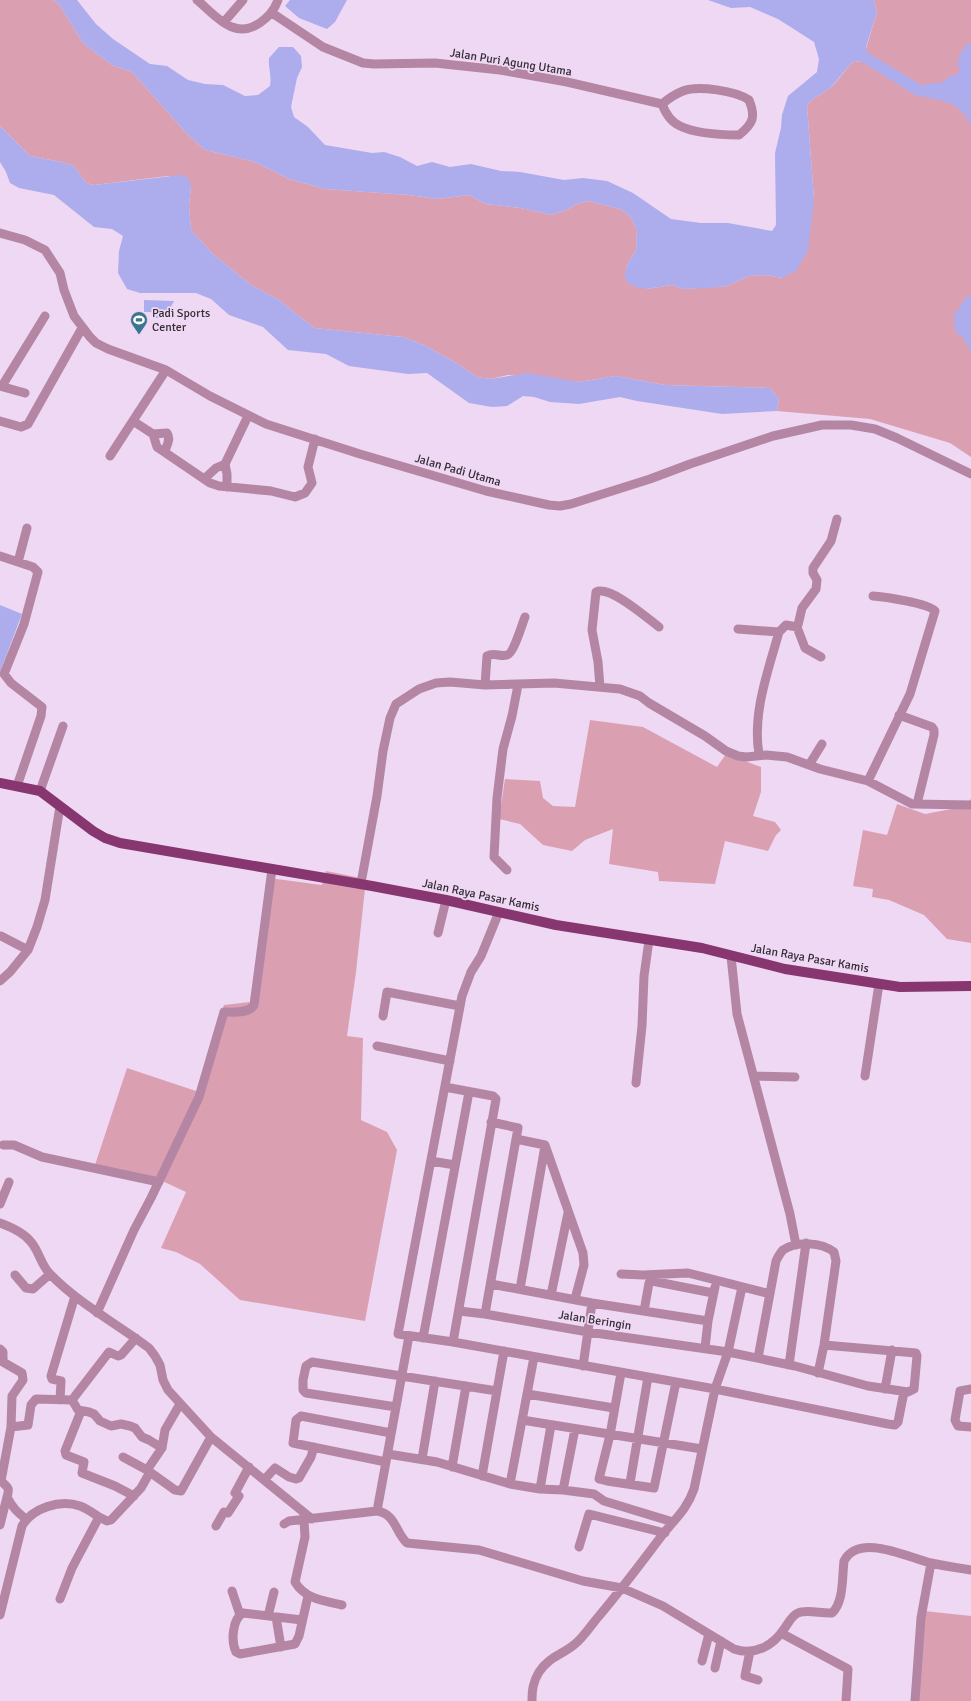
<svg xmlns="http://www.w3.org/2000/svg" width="971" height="1701" font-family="Signika,sans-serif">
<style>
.green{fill:#daa0b2}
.water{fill:#adaced}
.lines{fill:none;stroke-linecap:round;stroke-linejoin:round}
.minor{stroke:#b486a4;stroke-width:9}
.major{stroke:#873670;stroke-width:10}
.labels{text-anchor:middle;stroke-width:3.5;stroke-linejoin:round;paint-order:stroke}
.street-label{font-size:12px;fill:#352c36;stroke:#efd8f3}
.poi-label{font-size:12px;fill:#352c36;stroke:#efd8f3;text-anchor:start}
</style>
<rect width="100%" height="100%" fill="#efd8f3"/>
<path class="green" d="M0,0H53L59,4L83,43L112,65L132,72L188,135L205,150L255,162L289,179L325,189L409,195L437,199L469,195L486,204L521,208L551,215L566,210L579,203L589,201L620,209L629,215L637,229L636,250L626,267L646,289L672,285L684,289L727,286L749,276L766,275L782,278L814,199L807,106C811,97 824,94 831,87C840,79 845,69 854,61L862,62L877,12L874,0H971V457L950,443L870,419L777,411L779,399L770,388L665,385L616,376L579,382L508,375L491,379L477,377L458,364L424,345L403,337L314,328L279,300L251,285L213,254L191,230L189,206L191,186L168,176L94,185L86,183L74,166L61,162L30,156L0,126Z
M590,720L643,727L717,767L726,754L761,767V792L753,816L775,822L781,830L776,835L768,851L725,841L715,884L659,881L658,872L609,864L613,829L585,840L572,851L543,845L520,824L499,819L505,779L540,781L543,798L553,806L575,807Z
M971,799V943L947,939L924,915L889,900L872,897L873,889L853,886L863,830L887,835L897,804L925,814L962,807Z
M326,871L366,879L356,972L347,1036L363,1038L361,1120L387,1132L397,1150L365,1321L240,1300L200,1264L176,1252L161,1248L186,1192L158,1179L94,1168L127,1068L199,1092L224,1005L250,1002L269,878L322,885Z
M924,1611L971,1616V1701H918Z"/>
<path class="water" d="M53,0H77L96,24L113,39L150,64L167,66L188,80L205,84L223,85L245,96L258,95L270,86C272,76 268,68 269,58L279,47H293L301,56L302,67L297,78L291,107L294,117L308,127L325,145L372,153L384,152L400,157L417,166L432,162L450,167L471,164L501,171L520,172L564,180L583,178L607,181L633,193L671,219L701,223H728L772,231L776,225L775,153L781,128L782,115L788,96L817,72L819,59L814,42L778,19L750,7L731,8L708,0H874L877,12L866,47L867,52L921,85L943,82L949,77L959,73C960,69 958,67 958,64C958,55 964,46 971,42V126L965,115L954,105L940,100L915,95L862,62L854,61C845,69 839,79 831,87C824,94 811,97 807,106L814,199L808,250L796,271L782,278L766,275L749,276L727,286L707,288L684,289L672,285L646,289L632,286L625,279L626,267L636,250L637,229L629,215L620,209L589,201L579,203L566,210L551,215L521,208L486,204L469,195L437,199L409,195L325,189L289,179L255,162L205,150L188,135L132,72L112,65L83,43L59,4Z
M290,0H347L335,22L327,29L299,18L285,6Z
M0,126L30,156L61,162L74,166L86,183L94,185L181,175L188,178L191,186L189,206L191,230L213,254L251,285L279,300L314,328L403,337L424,345L458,364L477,377L491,379L527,373L579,382L616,376L665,385L770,388L779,399L777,411L722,414L637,401L620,397L579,404L550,402L534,397L523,396L507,406L492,407L469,403L427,373L408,374L349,366L326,354L288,350L263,327L229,315L211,299L196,293H140L127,289L118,273L119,251L123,236L112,229L94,227L54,195L19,188L10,183L6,172L0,162Z
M971,294V353L964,339L955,331L954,315L966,298Z
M144,300L174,301L165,318H156V312H144Z
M0,605L22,614L0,672Z"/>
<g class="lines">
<path class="minor" d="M197,0C207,8 220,23 232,27C251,35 272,17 278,0
M272,13L323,47L363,63L374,64L435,63L500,70L567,82L662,104C668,99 675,94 683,91C698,85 736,91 749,100C756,117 753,124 739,135C720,135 697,134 680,126C671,122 665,112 662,104
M224,22L243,0
M0,233L25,240L45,250L60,273L64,290L74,316L90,337L96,343L108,349L166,370L210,396L266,424L360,454L486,491L549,505L560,506L571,504L650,479L690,464L773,436L822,425H851L875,429L897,438L971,474
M0,386L25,393
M2,386L45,316
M0,421L21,427L28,424L82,328
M133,421L153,434L157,447L210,483L219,486L271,491L295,497L305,493L312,483L308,467L315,439
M153,434L167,433C171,439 167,445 165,451
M110,456L166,370
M225,464L248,416
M204,479L216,468L225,464L227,474V487
M0,556L33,567L38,572L24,624L4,674L11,683L42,707L41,716L17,786
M18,562L27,528
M797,627L805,648L821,657
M738,629L779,632
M485,685L487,656C494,652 500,657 507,655C514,653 522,624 525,617
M600,687L598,662L592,630L596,592C610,585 647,618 659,627
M899,715L932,727L934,730V735L917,804
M759,754C752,714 768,671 779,632L786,625L797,627L798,625L802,608L816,589L817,580L813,573V568L831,541L837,519
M809,765L822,744
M868,781L910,694L935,611C928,603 885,597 873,596
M40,791L63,726
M507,870L494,857L497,798L503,749L512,716L518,685
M361,883L377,796L383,751L390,718L396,704L419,689L436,683L450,682L485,685L554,683L620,689L640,696L649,703L705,736L726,751L738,756L746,757L766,755L787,757L820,769L868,781L912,804L971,805
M499,912L481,956L471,972L462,996L398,1334L453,1342L715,1389L888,1424L895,1425L898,1422L904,1392
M438,933L446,900
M1,936L28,950
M731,956L737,1014L790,1214L796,1245
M0,981L10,972L28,950L37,927L45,900L60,806
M383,1016L387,992L460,1006
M377,1046L450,1061
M754,1076L795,1077
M865,1076L879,984
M636,1083L642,1026L644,976L649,940
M445,1087L493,1096L496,1099L453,1342
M516,1139L545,1145L583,1253L584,1265L575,1299
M3,1145H14L42,1157L159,1182
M431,1161L455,1165
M0,1204L9,1182
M0,1223C11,1227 24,1233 31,1242C39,1251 41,1265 50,1274C79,1304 116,1323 149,1348L155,1356L160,1365L163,1380L168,1390L211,1437L312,1519
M621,1274L643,1275L688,1273L770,1294
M15,1275L26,1288L33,1289L50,1274
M491,1284L592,1303L708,1321
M520,1289L545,1146
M551,1295L568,1213
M459,1311L485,1314L588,1332L728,1352L795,1366L868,1386L908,1392L914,1389L917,1356L916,1353L824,1345
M644,1311L649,1283L652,1281L713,1293
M97,1313L134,1230L151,1198L199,1097L224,1012C232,1012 249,1014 254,1005L272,869
M485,1314L518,1128L491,1122
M423,1338L469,1092
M705,1348L708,1321L715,1287
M0,1349L3,1352V1362L22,1373L23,1380L12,1396L11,1427L1,1481C8,1488 10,1487 7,1497C12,1507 17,1512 26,1519
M758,1358L776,1261C778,1257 780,1253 783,1250C797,1241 821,1242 834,1252L836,1261L824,1345L818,1373
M789,1365L806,1243
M583,1366L592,1303
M621,1373L610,1435L599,1479L607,1481L654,1488L676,1382
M885,1389L892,1350
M971,1389L960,1391L955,1420L958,1426L971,1427
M527,1394L614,1408
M60,1400L61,1381L52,1379L51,1376L75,1296
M72,1400L109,1352L118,1356L121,1355L136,1338
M396,1407L306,1393L303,1390V1380L306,1366L312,1362L497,1391
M81,1411L65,1451L66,1455L84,1462L82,1473L115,1486L134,1496
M522,1420L702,1449
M11,1427L28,1425L31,1405L36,1399L72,1400L78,1410L89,1412L94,1414L100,1421L111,1426L121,1424L130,1426L135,1428L142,1437L149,1440L162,1448
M388,1454L437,1462L510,1484L540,1489L563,1490L575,1429
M123,1457L147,1470L175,1490L181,1491L211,1437
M422,1459L435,1381
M386,1462L293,1443L296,1420L301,1416L391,1433
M452,1467L466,1386
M147,1470L162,1448L165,1430L180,1404
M482,1476L504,1351
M264,1480L275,1468L289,1477L296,1479L299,1478L311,1457L314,1447
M630,1483L648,1377
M510,1484L534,1357
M540,1489L551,1425
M563,1490L594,1494L604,1501L673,1522
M377,1511L409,1336
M99,1517L107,1521L111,1520L141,1488L150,1472
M304,1520L305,1537L295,1582C305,1599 324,1601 342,1605
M284,1524L289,1521L377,1511C396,1514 395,1532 407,1543L479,1550L583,1581L622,1588L663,1606L734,1649C754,1656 773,1646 784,1629C788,1624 792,1615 798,1613C807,1609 822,1614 832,1613C844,1602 842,1577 844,1561C859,1532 909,1558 931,1563C944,1566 958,1568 971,1570
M0,1525L7,1497
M216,1526L224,1512L228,1513L239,1496L235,1493L249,1467
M579,1547L589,1514L665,1533
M232,1591L240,1615
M0,1615L22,1526C32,1508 60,1499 80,1506C86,1508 93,1513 99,1517L72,1568L60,1599
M268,1616L274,1592
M276,1617L281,1647
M302,1620L243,1613C232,1619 231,1642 236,1652L240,1654L295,1644L299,1636L308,1596
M781,1633L848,1669L846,1701
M750,1651L745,1676L758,1680
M702,1661L709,1634
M715,1668L721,1641
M532,1701C532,1690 533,1682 539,1672C550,1656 562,1655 575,1644C584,1637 591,1625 599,1616C621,1590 642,1562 663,1534C676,1518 687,1509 694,1489L715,1389L728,1352L742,1287
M915,1701L921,1618L931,1563"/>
<path class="major" d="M0,783L40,791L93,831L105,838L120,843L372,886L446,900L556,925L702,948L785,969L900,987L971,986"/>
</g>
<defs>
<symbol id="stadium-pin" viewBox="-11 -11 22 30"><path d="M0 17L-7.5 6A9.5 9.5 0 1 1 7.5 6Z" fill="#3c758f" stroke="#efd8f3"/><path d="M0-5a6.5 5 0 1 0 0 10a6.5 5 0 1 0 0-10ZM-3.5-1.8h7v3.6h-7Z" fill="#fff"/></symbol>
</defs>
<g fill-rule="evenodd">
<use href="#stadium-pin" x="129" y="310" width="20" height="27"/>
</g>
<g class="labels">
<g class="street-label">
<text transform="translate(511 62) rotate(9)" y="4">Jalan Puri Agung Utama</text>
<text transform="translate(458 470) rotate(16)" y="4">Jalan Padi Utama</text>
<text transform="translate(481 895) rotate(12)" y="4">Jalan Raya Pasar Kamis</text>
<text transform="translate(810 958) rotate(10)" y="4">Jalan Raya Pasar Kamis</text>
<text transform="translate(595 1320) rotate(9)" y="4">Jalan Beringin</text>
</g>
<g class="poi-label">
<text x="152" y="317">Padi Sports<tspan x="152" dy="14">Center</tspan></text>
</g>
</g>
</svg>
